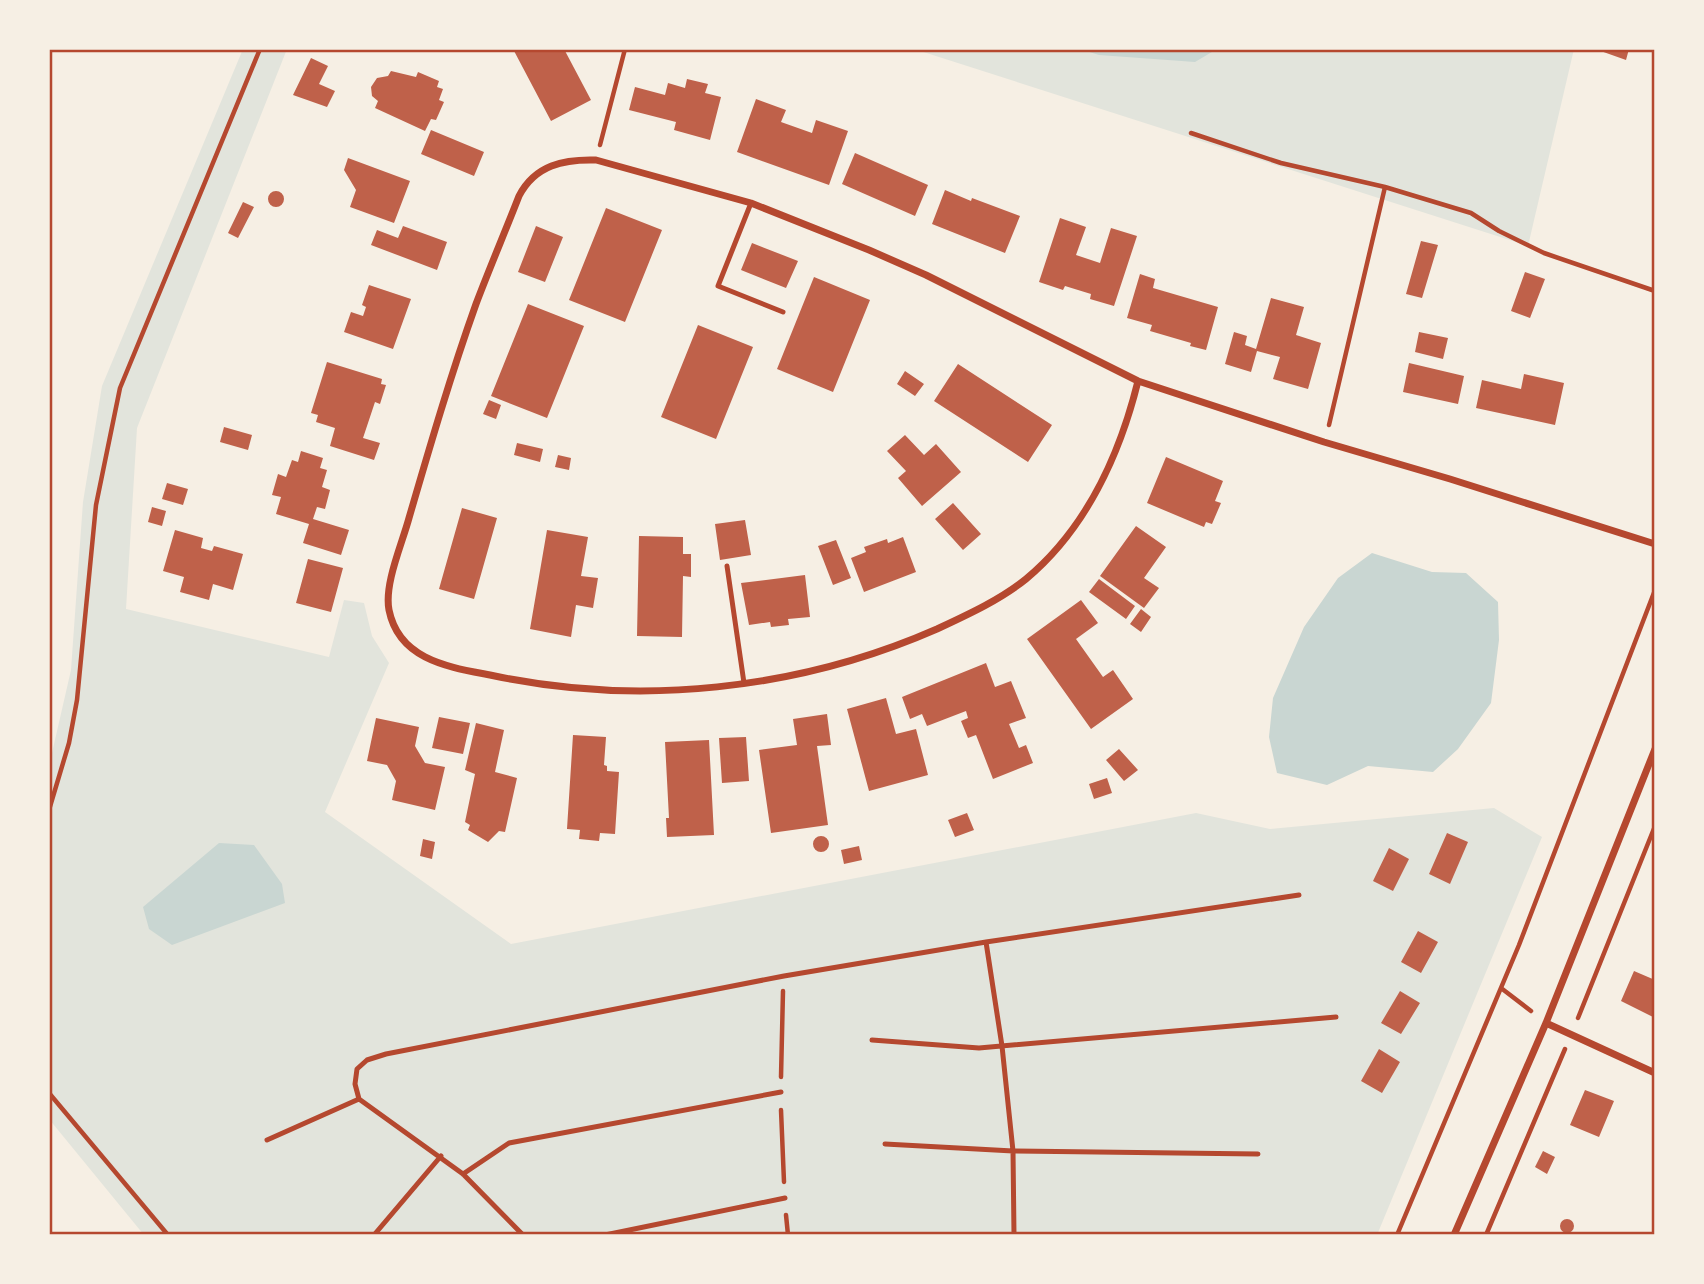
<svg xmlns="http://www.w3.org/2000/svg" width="1704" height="1284" font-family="Roboto,sans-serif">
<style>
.green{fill:#e2e4dc}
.water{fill:#c9d6d2}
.building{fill:#bf614a}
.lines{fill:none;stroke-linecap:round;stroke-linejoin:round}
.path{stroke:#b5482f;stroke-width:4.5}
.service{stroke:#b5482f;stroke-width:5}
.minor{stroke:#b5482f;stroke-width:7}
.neatline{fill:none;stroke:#b5482f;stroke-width:2.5}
</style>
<rect width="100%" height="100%" fill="#f6efe4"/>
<path class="green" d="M243,49H287L137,428L126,609L329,657L344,600L364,603L372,636L389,663L325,812L511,944L1196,813L1270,829L1494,808L1542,837L1377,1235H144L49,1119V766L71,670L83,502L102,386Z
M914,49H1574L1528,246Z"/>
<path class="water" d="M1080,49H1217L1195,62L1099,55Z
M1372,553L1432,572L1466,573L1498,602L1499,640L1491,703L1458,749L1433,772L1368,766L1327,785L1277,773L1269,737L1273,698L1304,627L1338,578Z
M219,843L254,845L282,884L285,903L172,945L149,929L143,907Z"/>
<path class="building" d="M513,49H564L591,100L551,121Z
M1595,49H1629L1626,60Z
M311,58L328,66L319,84L335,91L327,107L293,95Z
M391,71L416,77L418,72L439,81L437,87L443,89L439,100L444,102L436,120L431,119L425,131L375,108L378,101L372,96L371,87L377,78L388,76Z
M687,79L708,84L705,93L721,97L710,140L674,130L676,122L629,110L635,87L665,95L668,83L685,88Z
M756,99L786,110L781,122L812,133L816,120L848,131L829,185L737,152Z
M431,130L484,152L474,176L421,154Z
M855,153L928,185L915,216L842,184Z
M348,158L410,181L394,223L350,207L356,190L344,170Z
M945,190L971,201L972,198L1020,216L1005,253L932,224Z
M268 199a8 8 0 1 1 16 0a8 8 0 1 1-16 0Z
M243,202L254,207L238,238L228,233Z
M606,208L662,230L625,322L569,300Z
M1060,218L1086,227L1076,255L1100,263L1111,228L1137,236L1114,306L1090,299L1091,294L1065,286L1063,290L1039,282Z
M403,226L447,242L437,270L371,245L377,230L398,238Z
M536,226L563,237L545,282L518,272Z
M1421,241L1438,245L1422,298L1406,294Z
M752,243L798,261L786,288L741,270Z
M1525,272L1545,279L1530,318L1511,311Z
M1140,274L1155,279L1153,288L1218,307L1206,350L1190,346L1191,343L1150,331L1152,325L1127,318Z
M814,277L870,300L833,392L777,369Z
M369,285L411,299L393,349L344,332L351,312L363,316L366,307L362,305Z
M1271,298L1304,307L1296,335L1321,343L1308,389L1273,379L1280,357L1257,351L1251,372L1225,364L1234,332L1247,336L1245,345L1256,349Z
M528,304L584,326L547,418L491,396Z
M698,325L753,347L716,439L661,417Z
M1419,332L1448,338L1443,359L1415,352Z
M327,362L382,379L381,384L386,385L380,404L375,402L363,438L380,443L374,460L330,446L335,428L316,422L318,415L311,413Z
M1409,363L1464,376L1458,404L1403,392Z
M958,364L1052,425L1028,462L934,401Z
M905,371L924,384L915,396L897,384Z
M1524,374L1564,383L1555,425L1476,408L1482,380L1521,389Z
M489,400L501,405L496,419L483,414Z
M224,427L252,435L248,450L220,442Z
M905,435L924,455L936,444L961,472L922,506L898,478L906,471L887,451Z
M517,443L543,449L540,462L514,455Z
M301,451L323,458L320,468L327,470L322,487L330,490L325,509L317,507L313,519L349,530L341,555L303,543L309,524L276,514L281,497L272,495L278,474L286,477L292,460L298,462Z
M558,455L571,458L569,470L555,467Z
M1166,457L1223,481L1215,501L1221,503L1212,524L1206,522L1204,527L1147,503Z
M167,483L188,489L183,505L162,499Z
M953,503L981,534L963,550L935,519Z
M152,507L166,511L162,526L148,522Z
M462,508L497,518L474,599L439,589Z
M745,520L751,555L720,560L715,524Z
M1136,526L1166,547L1144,578L1159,588L1144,608L1100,576Z
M175,530L203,538L201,548L212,551L214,546L243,554L233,590L213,584L209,600L180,592L184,577L163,571Z
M547,530L588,537L581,576L598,578L593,608L576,605L571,637L530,629Z
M639,536L683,537V554H691V577L683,576L682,637L637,636Z
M903,537L916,572L864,592L851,558L866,552L864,547L887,539L888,543Z
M836,540L851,578L833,585L818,546Z
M308,559L343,568L331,612L296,603Z
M805,575L810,617L788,619L789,625L771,627L770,622L749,625L741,583Z
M1099,579L1135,606L1126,619L1089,592Z
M1081,600L1098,623L1076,639L1103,677L1113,670L1133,699L1091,729L1027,639Z
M1141,609L1151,617L1141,632L1130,624Z
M986,663L995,687L1011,681L1026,718L1009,724L1019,748L1026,745L1033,763L993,779L976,735L968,738L961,721L968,718L966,711L927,726L922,714L910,719L902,697Z
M886,698L896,734L916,729L928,775L869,791L847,709Z
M827,714L831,745L817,746L828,825L771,833L759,750L797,745L793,719Z
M439,717L470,723L463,754L432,748Z
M376,718L419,727L415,746L425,763L445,767L435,810L392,800L396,781L387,765L367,761Z
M476,723L504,730L495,772L517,778L505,832L499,831L488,842L468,830L470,825L465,822L475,774L465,770Z
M573,735L606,737L604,765L607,766V771L619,772L615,834L600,833L599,841L579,839L580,830L567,829Z
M746,737L749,781L722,783L719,738Z
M709,740L714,835L667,837L666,818H669L665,742Z
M1119,749L1138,770L1124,781L1106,760Z
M1107,778L1112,793L1094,799L1089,784Z
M967,813L974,830L955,837L948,820Z
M1447,833L1468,842L1450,884L1429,874Z
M813 844a8 8 0 1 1 16 0a8 8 0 1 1-16 0Z
M423,839L435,842L432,859L420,856Z
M859,846L862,860L844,864L841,850Z
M1389,848L1409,859L1393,891L1373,881Z
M1418,931L1438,942L1421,973L1401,962Z
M1634,971L1655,980V1018L1621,1001Z
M1400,991L1420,1003L1401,1034L1381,1023Z
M1379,1049L1400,1062L1382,1093L1361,1081Z
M1585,1090L1614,1101L1599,1137L1570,1125Z
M1543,1151L1555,1157L1547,1174L1535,1167Z
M1560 1226a7 7 0 1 1 14 0a7 7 0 1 1-14 0Z"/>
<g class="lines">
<path class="path" d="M1191,133L1281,163L1385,187L1471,213L1499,231L1544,253L1655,291
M600,145L625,49
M1329,425L1385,187
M49,810L69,743L77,700L96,505L120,388L260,49
M1501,988L1531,1011
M1578,1018L1655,826
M781,1077L783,991
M49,1093L168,1235
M781,1110L784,1182
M786,1215L788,1235
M1397,1235L1519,945L1655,590
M1486,1235L1565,1049"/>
<path class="service" d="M751,203L718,286L783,312
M727,566L744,683
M986,942L1002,1046L1013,1151L1014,1235
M872,1040L979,1048L1336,1017
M267,1140L359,1099
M885,1144L1013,1151L1258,1154
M463,1174L509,1143L781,1092
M374,1235L441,1156
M523,1235L463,1174L359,1099L355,1084L357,1069L367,1060L386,1054L784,976L986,942L1299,895
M605,1235L785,1198"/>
<path class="minor" d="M1138,381C1120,454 1086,529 1026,579C1000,600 967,615 937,629C798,690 639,707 490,675C449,667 399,660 389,610C384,584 402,544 409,518C430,446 451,374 476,304C490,267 505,232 519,196C535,165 564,159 596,160L751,203L869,250L926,275L1138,381L1324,442L1450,479L1655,544
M1546,1023L1655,1073
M1454,1235L1546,1023L1655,749"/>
</g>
<rect width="1704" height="1284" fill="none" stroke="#f6efe4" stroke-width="102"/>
<rect x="51" y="51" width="1602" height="1182" class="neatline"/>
</svg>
